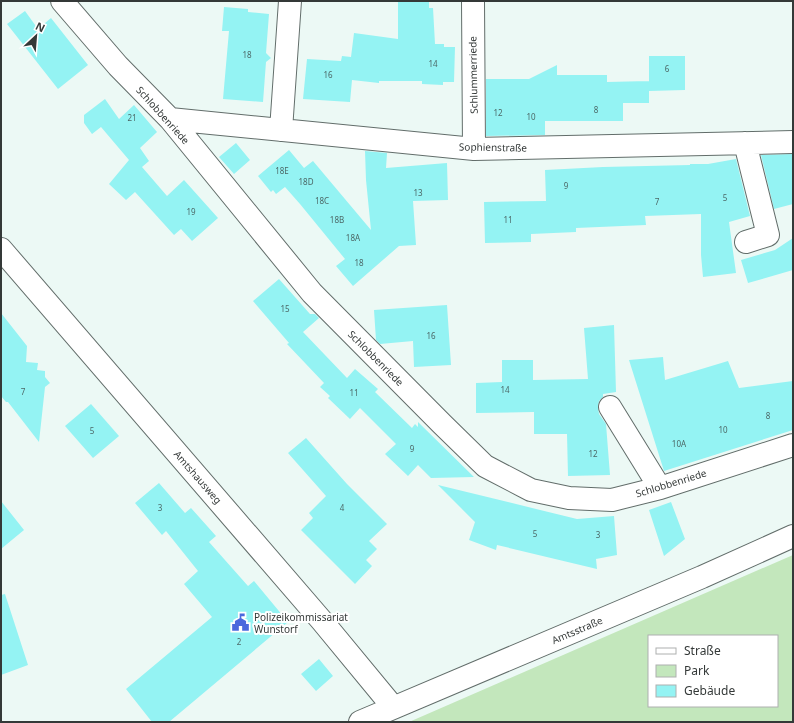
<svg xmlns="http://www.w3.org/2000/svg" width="794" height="723" font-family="'Noto Sans',sans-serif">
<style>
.green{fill:#c3e7bc;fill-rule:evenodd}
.building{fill:#94f3f3}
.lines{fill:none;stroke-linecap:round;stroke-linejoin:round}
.minor-casing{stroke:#626d6a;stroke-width:24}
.minor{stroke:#fff;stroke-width:22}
.labels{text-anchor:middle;stroke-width:4;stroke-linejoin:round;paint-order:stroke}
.number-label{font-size:8px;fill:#4c6867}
.street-label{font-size:10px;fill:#343938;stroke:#fff}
.poi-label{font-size:10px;fill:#343938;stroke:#fff;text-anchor:start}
</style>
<rect width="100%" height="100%" fill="#ecf9f5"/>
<path class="green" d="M793,555V722H409ZM649,636H777V706H649Z"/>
<path class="building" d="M398,1H429V8H433L435,44H444V47H455L454,82H443V85L422,84V81H379V83L352,80L350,102L303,99L307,59L341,61L342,56L351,57L354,33L398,39Z
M224,7L248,9V12L269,14L266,53L271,58L266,62L263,102L223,99L229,31H222Z
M25,11L38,29L51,18L88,65L58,89L7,24Z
M649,56H685V90L649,91Z
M557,65V75H607V82L649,81V103H623V121H545V135L486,136V79H529Z
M105,99L119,119L134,105L157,132L140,148L149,161L142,167L167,196L184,180L218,218L192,241L181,229L174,235L135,192L126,200L109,184L129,160L101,127L92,134L84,123V115Z
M236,143L250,160L234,174L219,157Z
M289,150L304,168L313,161L371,230L366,180L365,151L387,153L386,168L447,163L448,200L413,201L416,245L399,246L353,286L336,266L345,259L300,204L285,187L276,194L273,190L271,192L258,176Z
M793,154V204L774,209L761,155Z
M736,159L750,216L729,222L736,273L703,277L701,255V214L645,216L646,225L576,228V232L531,234V242L485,243L484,202L546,201L545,170L603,167L690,165V164H708Z
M793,238V270L748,283L741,260L775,250Z
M279,279L310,314H315L319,318L303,332L347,378L355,369L378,389L375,392L412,428L415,424L418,427V422L474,477L431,478L418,465L408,476L385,454L396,444L360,408L350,419L328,398L330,396L320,387L324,383L287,344L289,343L253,301Z
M447,305L451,365L414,367L413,341L380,344L376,340L374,310Z
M1,313L27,346L26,362L38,363L37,370L45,371V377L50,383L45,387L39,442L8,402H6L1,396Z
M614,325L616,392L603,394V397L599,401L598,407L599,414L606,424L610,475L568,476L567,434H534V412L476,413V383L502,382V360H533V380L588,379L584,328Z
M663,357L665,380L728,361L739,388L793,381V430L664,471L629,360Z
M91,404L119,436L93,458L65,426Z
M306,438L347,484L387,524L369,541L377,549L366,560L372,566L355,584L301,530L313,518L309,513L326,496L288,453Z
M159,483L185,513L191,508L216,536L209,542L248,586L254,581L288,622L169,722H152L126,689L212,617L184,584L198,571L166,531L162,535L135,503Z
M438,485L577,519L614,516L617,555L596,559L597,569L497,545L496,550L469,540L475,522Z
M1,501L24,530L1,549Z
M671,502L685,539L664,556L649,510Z
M5,594L28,665L1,675V595Z
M319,659L333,676L316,691L301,674Z"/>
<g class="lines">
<defs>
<path id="minor" d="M62,1L118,66L170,119L312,293L442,424L485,466L531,490L569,498L612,500L660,488L793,445
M473,1L474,149
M170,119L474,149L793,142
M281,130L290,1
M745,143L768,235L746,242
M1,249L322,621L393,707
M610,407L660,488
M360,722L702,577L793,536"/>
</defs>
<use href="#minor" class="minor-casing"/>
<use href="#minor" class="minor"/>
</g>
<defs>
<symbol id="civic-bare" viewBox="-9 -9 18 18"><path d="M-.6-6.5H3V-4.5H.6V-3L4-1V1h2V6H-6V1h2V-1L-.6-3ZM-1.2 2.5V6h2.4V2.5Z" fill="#4b69dd" stroke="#fff" stroke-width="2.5" paint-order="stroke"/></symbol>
</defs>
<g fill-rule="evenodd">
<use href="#civic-bare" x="228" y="610" width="25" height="25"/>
</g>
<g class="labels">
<g class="number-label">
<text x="247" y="58">18</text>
<text x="433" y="67">14</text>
<text x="667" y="72">6</text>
<text x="328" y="78">16</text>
<text x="596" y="113">8</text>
<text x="498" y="116">12</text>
<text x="531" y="120">10</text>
<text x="132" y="121">21</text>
<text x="282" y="174">18E</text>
<text x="306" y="185">18D</text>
<text x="566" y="189">9</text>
<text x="418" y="196">13</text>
<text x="725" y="201">5</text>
<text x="322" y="204">18C</text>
<text x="657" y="205">7</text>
<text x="191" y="215">19</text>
<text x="337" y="223">18B</text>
<text x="508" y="223">11</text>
<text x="353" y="241">18A</text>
<text x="359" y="266">18</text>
<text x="285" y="312">15</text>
<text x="431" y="339">16</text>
<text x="505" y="393">14</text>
<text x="23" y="395">7</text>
<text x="354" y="396">11</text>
<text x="768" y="419">8</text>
<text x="723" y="433">10</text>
<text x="92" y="434">5</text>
<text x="679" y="447">10A</text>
<text x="412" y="452">9</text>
<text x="593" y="457">12</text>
<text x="160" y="511">3</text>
<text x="342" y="511">4</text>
<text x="535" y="537">5</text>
<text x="598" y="538">3</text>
<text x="239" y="645">2</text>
</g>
<g class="street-label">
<text transform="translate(473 75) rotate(-91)" y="4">Schlummerriede</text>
<text transform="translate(163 115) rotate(48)" y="4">Schlobbenriede</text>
<text transform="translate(493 147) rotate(1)" y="4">Sophienstraße</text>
<text transform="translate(376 358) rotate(45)" y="4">Schlobbenriede</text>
<text transform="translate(198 477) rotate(49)" y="4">Amtshausweg</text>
<text transform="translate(671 483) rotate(-17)" y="4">Schlobbenriede</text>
<text transform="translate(577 630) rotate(-23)" y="4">Amtsstraße</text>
</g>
<g class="poi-label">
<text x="254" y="621">Polizeikommissariat<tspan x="254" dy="12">Wunstorf</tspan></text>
</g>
</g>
<rect width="794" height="723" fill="none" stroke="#343938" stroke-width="4"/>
<rect x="648" y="635" width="130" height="72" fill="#ffffff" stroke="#aeb0af"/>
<rect x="656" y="648" width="20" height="6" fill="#ffffff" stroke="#aeb0af"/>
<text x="684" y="655" font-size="12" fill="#343938">Straße</text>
<rect x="656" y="665" width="20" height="12" fill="#c3e7bc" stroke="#aeb0af"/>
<text x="684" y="675" font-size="12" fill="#343938">Park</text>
<rect x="656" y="685" width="20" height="12" fill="#94f3f3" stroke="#aeb0af"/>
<text x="684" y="695" font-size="12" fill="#343938">Gebäude</text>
<g transform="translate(36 36) rotate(26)" stroke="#ffffff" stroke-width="3" paint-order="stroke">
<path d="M0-3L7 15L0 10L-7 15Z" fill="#343938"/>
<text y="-6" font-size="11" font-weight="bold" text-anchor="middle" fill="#343938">N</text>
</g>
</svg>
